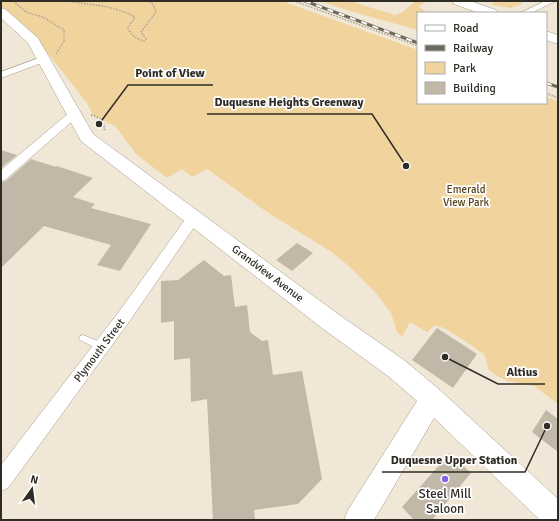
<svg xmlns="http://www.w3.org/2000/svg" width="559" height="521" font-family="Signika,sans-serif">
<style>
.green{fill:#f1d49d}
.building{fill:#c1b8a7}
.lines{fill:none;stroke-linecap:round;stroke-linejoin:round}
.lane-casing{stroke:#a39b8a;stroke-width:1}
.street-casing{stroke:#a39b8a;stroke-width:1}
.secondary-casing{stroke:#a39b8a;stroke-width:1}
.primary-casing{stroke:#a39b8a;stroke-width:1}
.path-far1{stroke:#aba396;stroke-width:1.5;stroke-dasharray:1.5 1.5;stroke-linecap:butt}
.path{stroke:#aba396;stroke-width:2;stroke-dasharray:1.5 1.5;stroke-linecap:butt}
.lane{fill:#fff;fill-rule:evenodd}
.street{fill:#fff;fill-rule:evenodd}
.secondary{fill:#fff;fill-rule:evenodd}
.primary{fill:#fff;fill-rule:evenodd}
.rail-casing{stroke:#6e695e;stroke-width:3}
.rail{stroke:#fff;stroke-width:2;stroke-dasharray:6;stroke-linecap:butt}
.poi-dot{fill:#8764df;stroke:#fff;stroke-width:1.5}
.labels{text-anchor:middle;stroke-width:3.5;stroke-linejoin:round;paint-order:stroke}
.park-label{font-size:11px;fill:#57431b;stroke:#fff}
.street-label{font-size:11px;fill:#2f2c25;stroke:#fff}
.near-poi-label{font-size:13px;fill:#2f2c25;stroke:#fff}
.leader{fill:none;stroke:#2f2c25;stroke-width:1.5}
.callout-dot{fill:#2f2c25;stroke:#fff;stroke-width:1.5}
.callout-label{font-size:12px;text-anchor:middle;font-weight:bold;fill:#2f2c25;stroke:#fff;stroke-width:3.5;stroke-linejoin:round;paint-order:stroke}
</style>
<rect width="100%" height="100%" fill="#f1e7d6"/>
<path class="green" d="M1,1H282L418,50V103H546V97L558,101V404L534,386L508,381L497,376L489,370L484,354C476,349 442,323 434,326C432,327 429,331 427,332L410,322L402,337L397,332L391,313L376,293L351,268L333,253L267,212L207,169L192,177L182,169L167,178L136,154L116,127L93,115L87,103L33,35L1,8Z
M320,1H350L395,15L403,12L415,1H426L419,6V7L428,13H418V30L353,12Z
M496,1H522V4L511,8L490,5Z"/>
<path class="building" d="M1,150L17,155L1,168Z
M31,159L56,167L57,166L93,178L73,197L95,204L91,208L151,224L120,271L97,265L111,245L44,226L1,268V182L6,181Z
M297,243L313,253L292,271L276,260Z
M204,260L224,276L231,275L235,307L247,305L250,332L262,341L268,340L273,375L302,371L322,479L298,504L254,510L255,520H213L207,399L191,402L190,358L174,360V321L161,323V281L178,280Z
M437,328L477,354L453,388L412,360Z
M546,410L558,419V452L532,432Z
M450,453L471,473L432,520H414L402,507Z"/>
<g class="lines">
<defs>
<path id="lane" d="M83,335L105,344L106,347L105,350L102,351L80,340L79,338L80,336Z"/>
<path id="street" d="M545,1H556L531,13H520Z
M44,56L47,57L49,59L47,61L1,78V72Z
M74,111L78,112L79,114L78,116L5,180L1,181V170L70,112Z
M194,212L199,214L201,217L199,220L131,319L8,488L1,491V465L121,309L189,214Z"/>
<path id="secondary" d="M1,8L5,9L38,38L93,134L338,314L404,360L441,391L558,499V520H540L434,418L374,520H344L348,510L417,401L388,376L322,328L81,141L28,43L1,18Z"/>
<path id="primary" d="M452,1H470L496,10L498,13H479L454,4Z
M546,31L558,35V44L546,40Z"/>
</defs>
<use href="#lane" class="lane-casing"/>
<use href="#street" class="street-casing"/>
<use href="#secondary" class="secondary-casing"/>
<use href="#primary" class="primary-casing"/>
<path class="path-far1" d="M13,1L26,12L43,17L64,30V41L56,54
M66,1C90,5 114,5 135,17L128,28C131,35 136,39 144,41L146,39L141,32L156,12L154,6L149,1
M294,1L418,46"/>
<path class="path" d="M546,93L558,98
M91,115C100,117 106,123 104,132"/>
<use href="#lane" class="lane"/>
<use href="#street" class="street"/>
<use href="#secondary" class="secondary"/>
<use href="#primary" class="primary"/>
<defs>
<path id="rail" d="M305,1L418,43
M546,83L558,87"/>
</defs>
<use href="#rail" class="rail-casing"/>
<use href="#rail" class="rail"/>
</g>
<circle class="poi-dot" cx="445" cy="479" r="4"/>
<g class="labels">
<g class="park-label">
<text x="466" y="193">Emerald<tspan x="466" dy="13">View Park</tspan></text>
</g>
<g class="street-label">
<text transform="translate(268 273) rotate(37)" y="4">Grandview Avenue</text>
<text transform="translate(99 350) rotate(-53)" y="4">Plymouth Street</text>
</g>
<g class="near-poi-label">
<text x="445" y="498">Steel Mill<tspan x="445" dy="15">Saloon</tspan></text>
</g>
</g>
<path class="leader" d="M99 124L128 85H213M406 166L372 114H207M445 357L498 384H545M547 426L525 472H382"/>
<g class="callout-dot">
<circle cx="99" cy="124" r="4"/>
<circle cx="406" cy="166" r="4"/>
<circle cx="445" cy="357" r="4"/>
<circle cx="547" cy="426" r="4"/>
</g>
<g class="callout-label">
<text x="170" y="77">Point of View</text>
<text x="289" y="106">Duquesne Heights Greenway</text>
<text x="522" y="376">Altius</text>
<text x="454" y="464">Duquesne Upper Station</text>
</g>
<rect width="559" height="521" fill="none" stroke="#2f2c25" stroke-width="4"/>
<rect x="417" y="12" width="130" height="92" fill="#ffffff" stroke="#acaba8"/>
<rect x="425" y="25" width="20" height="6" fill="#ffffff" stroke="#acaba8"/>
<text x="453" y="32" font-size="12" fill="#2f2c25">Road</text>
<rect x="425" y="45" width="20" height="6" fill="#6e695e" stroke="#acaba8"/>
<text x="453" y="52" font-size="12" fill="#2f2c25">Railway</text>
<rect x="425" y="62" width="20" height="12" fill="#f1d49d" stroke="#acaba8"/>
<text x="453" y="72" font-size="12" fill="#2f2c25">Park</text>
<rect x="425" y="82" width="20" height="12" fill="#c1b8a7" stroke="#acaba8"/>
<text x="453" y="92" font-size="12" fill="#2f2c25">Building</text>
<g transform="translate(32 489) rotate(14)" stroke="#ffffff" stroke-width="3" paint-order="stroke">
<path d="M0-3L7 15L0 10L-7 15Z" fill="#2f2c25"/>
<text y="-6" font-size="11" font-weight="bold" text-anchor="middle" fill="#2f2c25">N</text>
</g>
</svg>
